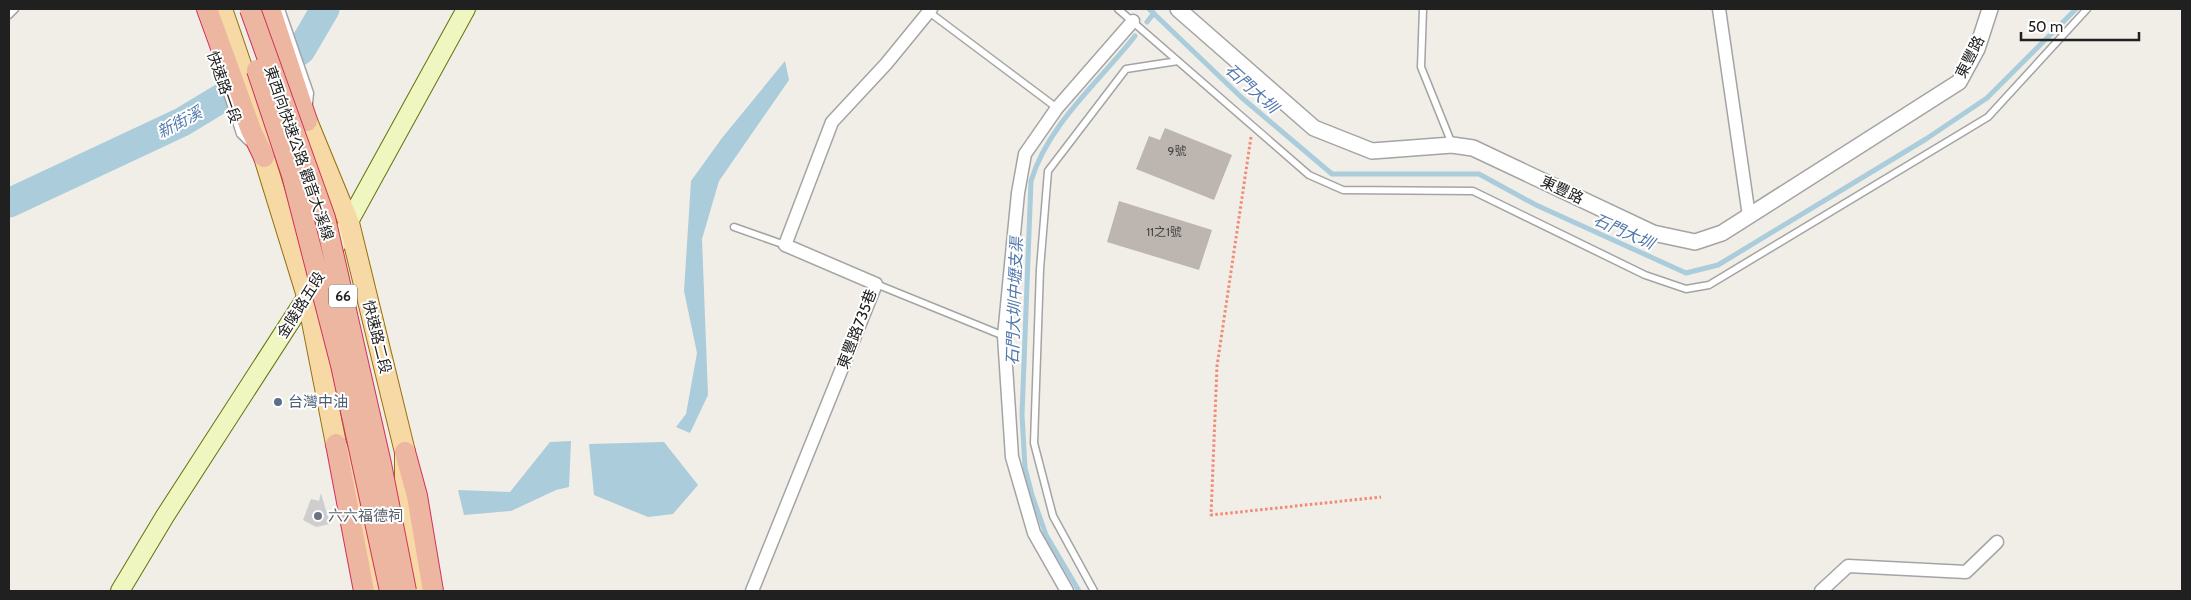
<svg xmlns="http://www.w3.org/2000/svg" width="2191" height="600" font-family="Cabin,'Noto Sans TC',sans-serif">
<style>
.religious{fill:#cecece}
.water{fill:#aaccdb}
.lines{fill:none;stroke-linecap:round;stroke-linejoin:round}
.stream{stroke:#aaccdb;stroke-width:5}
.river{stroke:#aaccdb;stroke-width:29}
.building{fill:#bdb6b0}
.service-casing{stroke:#a4a4a4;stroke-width:9}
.minor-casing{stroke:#a4a4a4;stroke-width:15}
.tertiary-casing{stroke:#a4a4a4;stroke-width:18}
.secondary-casing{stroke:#60730b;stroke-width:20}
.primary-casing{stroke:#946f08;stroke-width:22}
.trunk-casing{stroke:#d2305c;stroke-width:22}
.path{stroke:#f28b76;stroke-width:3;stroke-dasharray:2.5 2.5;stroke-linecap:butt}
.service{stroke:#fff;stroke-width:6}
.minor{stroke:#fff;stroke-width:12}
.tertiary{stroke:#fff;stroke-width:15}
.secondary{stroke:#f0f6bf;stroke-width:18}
.primary{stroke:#f7d9a5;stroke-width:20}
.trunk{stroke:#edb6a1;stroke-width:20}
.trunk-bridge-casing{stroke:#d2305c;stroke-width:22;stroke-linecap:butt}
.trunk-bridge{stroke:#edb6a1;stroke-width:20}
.service-dot{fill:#5c6f8a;stroke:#fff;stroke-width:2}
.worship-dot{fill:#6b7280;stroke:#fff;stroke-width:2}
.labels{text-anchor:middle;stroke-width:4;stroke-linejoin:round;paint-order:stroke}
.number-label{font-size:12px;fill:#474644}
.shield{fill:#fff;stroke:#636363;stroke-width:1}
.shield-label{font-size:14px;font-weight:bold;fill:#202020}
.street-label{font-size:15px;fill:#202020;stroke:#fff}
.service-label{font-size:15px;fill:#4e5e75;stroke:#fff;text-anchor:start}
.worship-label{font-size:15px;fill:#5b616d;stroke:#fff;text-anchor:start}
.water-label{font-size:16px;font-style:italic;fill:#5178ab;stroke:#fff}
</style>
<rect width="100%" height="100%" fill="#f0eee7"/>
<path class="religious" d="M321,493L330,524L316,527L303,520L311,499L319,501Z"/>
<path class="water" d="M785,61L789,80L719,181L702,239L708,395L690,433L676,427L686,414L697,353L684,291L691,181L722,138Z
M571,441L569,487L556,490L511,511L464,515L458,490L510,492L550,442Z
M664,442L698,485L673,514L648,517L594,495L589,444Z"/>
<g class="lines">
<path class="stream" d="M1149,9L1241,97L1332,174H1479L1536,205L1686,273L1718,265L1926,139L1987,98L2076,9
M1147,22L1154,13
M1079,591L1046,535L1032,495L1025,468L1022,415L1031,181C1048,124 1099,82 1135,36"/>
<path class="river" d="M9,203L182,122L301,50L325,9"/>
</g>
<path class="building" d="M1165,128L1232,155L1214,200L1136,169L1149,136L1160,140Z
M1119,201L1212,230L1199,270L1107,242Z"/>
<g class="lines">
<defs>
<path id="service" d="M281,9L310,93L309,103
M1118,9L1309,175L1343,190L1473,191L1645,275L1686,289L1709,285L1988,117L2087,9
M1423,9L1421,67L1452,144
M929,12L1057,108
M9,15L15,9
M223,80L240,134L248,142
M734,227L785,245
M876,284L1004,336
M1094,591L1053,516L1034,443L1040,269L1048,171L1126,69L1178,61"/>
<path id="minor" d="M1719,9L1749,216
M752,591L876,284L785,245L832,122L886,64L931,9
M1067,591L1034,533L1012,457L1004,336L1018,193L1025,154L1057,108L1133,21
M1821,591L1848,566L1966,572L1997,542"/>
<path id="tertiary" d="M1178,9L1314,128L1372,151L1452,145L1473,148L1653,233L1695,242L1722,233L1959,82L1977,49L1990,9"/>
<path id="secondary" d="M329,258L466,9
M120,591L165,516L311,290"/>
<path id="primary" d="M222,9L262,126L264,157L307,296L336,444L359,505L375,591
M296,109L307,121L349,223L405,452V488L423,591"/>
<path id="trunk" d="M207,9L251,130L264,157
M270,9L307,121
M336,444L364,591
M405,452L417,496L433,591"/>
</defs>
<use href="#service" class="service-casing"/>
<use href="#minor" class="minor-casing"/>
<use href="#tertiary" class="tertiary-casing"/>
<use href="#secondary" class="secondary-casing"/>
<use href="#primary" class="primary-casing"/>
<use href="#trunk" class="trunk-casing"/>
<path class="path" d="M1251,137L1217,366L1211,515L1381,497"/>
<use href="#service" class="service"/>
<use href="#minor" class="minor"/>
<use href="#tertiary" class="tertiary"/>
<use href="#secondary" class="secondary"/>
<use href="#primary" class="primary"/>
<use href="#trunk" class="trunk"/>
<defs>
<path id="trunk-bridge" d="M250,9L325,218L381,464L406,591
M257,70L292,175L341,365L390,591"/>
</defs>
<use href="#trunk-bridge" class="trunk-bridge-casing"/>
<use href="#trunk-bridge" class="trunk-bridge"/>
</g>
<circle class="service-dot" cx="278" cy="402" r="5"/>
<circle class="worship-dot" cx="318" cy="516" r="5"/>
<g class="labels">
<g class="number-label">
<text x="1177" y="155">9號</text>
<text x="1164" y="236">11之1號</text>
</g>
<rect class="shield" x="329" y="284.5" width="28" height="23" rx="4"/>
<g class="shield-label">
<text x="343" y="301">66</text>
</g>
<g class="street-label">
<text transform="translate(1970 57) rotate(-63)" y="5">東豐路</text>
<text transform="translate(224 87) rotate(71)" y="5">快速路一段</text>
<text transform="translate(299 153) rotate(71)" y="5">東西向快速公路 觀音大溪線</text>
<text transform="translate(1562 190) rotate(25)" y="5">東豐路</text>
<text transform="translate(301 305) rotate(-58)" y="5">金陵路五段</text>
<text transform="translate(857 329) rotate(-69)" y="5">東豐路735巷</text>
<text transform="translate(377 337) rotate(76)" y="5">快速路二段</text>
</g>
<g class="service-label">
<text x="288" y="407">台灣中油</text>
</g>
<g class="worship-label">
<text x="328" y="521">六六福德祠</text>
</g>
<g class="water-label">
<text transform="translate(1252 88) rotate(42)" y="6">石門大圳</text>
<text transform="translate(179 122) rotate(-28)" y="6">新街溪</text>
<text transform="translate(1624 231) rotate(24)" y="6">石門大圳</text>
<text transform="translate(1014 301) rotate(-88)" y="6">石門大圳中壢支渠</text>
</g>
</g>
<rect width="2191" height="600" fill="none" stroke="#202020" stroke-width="20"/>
<path d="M2021 32v8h118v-8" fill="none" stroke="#202020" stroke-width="2.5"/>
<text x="2028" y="32" font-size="15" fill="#202020" stroke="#ffffff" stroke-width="4" paint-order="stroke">50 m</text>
</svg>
